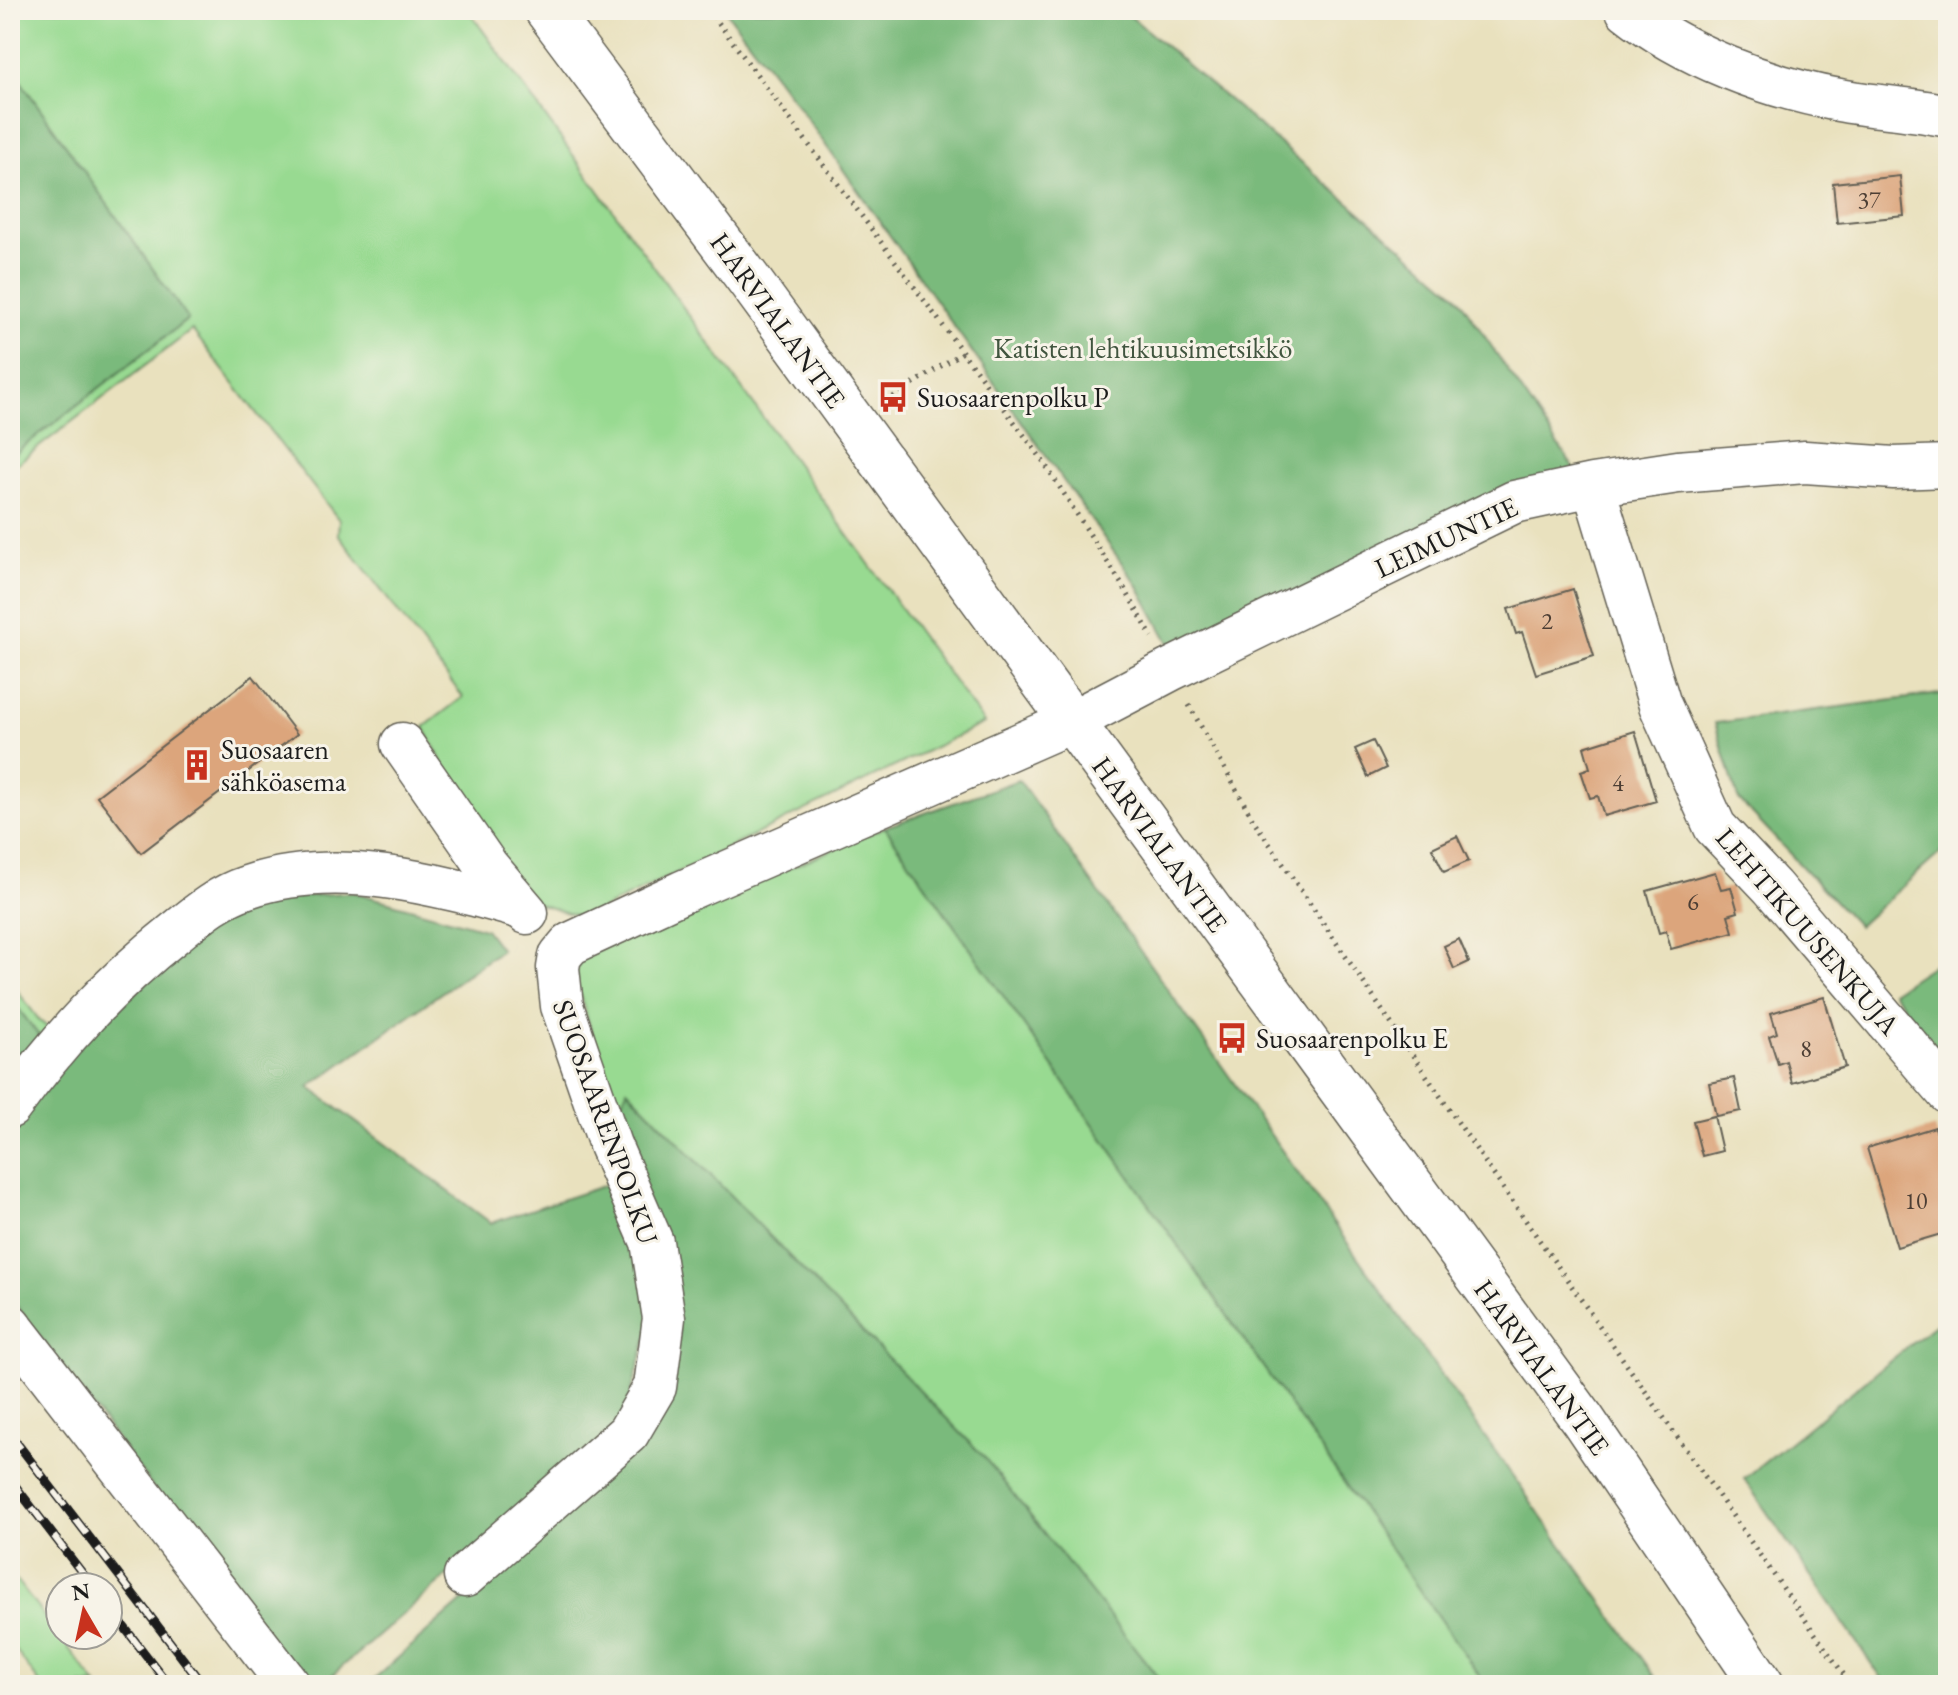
<svg xmlns="http://www.w3.org/2000/svg" width="1958" height="1695" font-family="'EB Garamond',serif">
<style>
.green{fill:#98da91;stroke:#5a7b56;stroke-width:2}
.forest{fill:#7aba7b;stroke:#4b6b4c;stroke-width:2}
.building{fill:#dca57c}
.lines{fill:none;stroke-linecap:round;stroke-linejoin:round}
.minor-casing{stroke:#646155;stroke-width:45}
.highway-casing{stroke:#646155;stroke-width:47}
.path{stroke:#646155;stroke-width:5;stroke-dasharray:2 6;stroke-linecap:butt}
.minor{stroke:#fff;stroke-width:42}
.highway{stroke:#fff;stroke-width:44}
.rail-casing{stroke:#1c1c1c;stroke-width:9}
.rail{stroke:#f7f3e8;stroke-width:6;stroke-dasharray:18;stroke-linecap:butt}
.labels{text-anchor:middle;stroke-width:6;stroke-linejoin:round;paint-order:stroke}
.number-label{font-size:24px;fill:#4c3e34}
.street-label{font-size:28px;fill:#1c1c1c;stroke:#f7f3e8}
.park-label{font-size:28px;fill:#41553f;stroke:#f7f3e8}
.poi-label{font-size:28px;fill:#1c1c1c;stroke:#f7f3e8;text-anchor:start}
</style>
<rect width="100%" height="100%" fill="#f7f3e8"/>
<filter id="ink" filterUnits="userSpaceOnUse"><feTurbulence type="fractalNoise" baseFrequency=".0125" numOctaves="2"/><feDisplacementMap in="SourceGraphic" scale="16" xChannelSelector="R" yChannelSelector="G"/><feConvolveMatrix kernelMatrix="1 2 1 2 8 2 1 2 1" color-interpolation-filters="sRGB"/></filter>
<filter id="wash" filterUnits="userSpaceOnUse"><feTurbulence type="fractalNoise" baseFrequency=".006" numOctaves="4" result="noise"/><feDisplacementMap in="SourceGraphic" scale="32" xChannelSelector="R" yChannelSelector="G"/><feGaussianBlur stdDeviation="1.8" result="paint"/><feColorMatrix in="noise" values="0 0 0 0 0 0 0 0 0 0 0 0 0 0 0 0 0 1.4 0 .05"/><feComposite in="paint" operator="in"/></filter>
<g filter="url(#wash)">
<rect width="100%" height="100%" fill="#e9e1be"/>
<path class="green" d="M10,10H468L984,723L584,918L529,901L502,878L424,727L463,697L338,534L339,520L192,330L10,469V457L188,319L10,66Z
M885,827L1486,1685H1164L983,1456L628,1090L618,1114L575,980L580,957Z
M10,981L40,1021L56,1034L44,1042L10,998Z
M10,1572L97,1685H41L10,1643Z"/>
<path class="forest" d="M725,10H1123L1456,294L1580,477L1176,656L1138,586L798,106Z
M10,66L188,319L10,457Z
M1948,693V846L1858,926L1738,799L1715,723Z
M1019,780L1661,1685H1486L885,827Z
M353,892L485,929L501,950L309,1087L491,1223L618,1181L653,1316L622,1425L321,1685H301L10,1297V998L60,1063L232,903Z
M1948,955V1061L1892,992Z
M627,1089L983,1456L1164,1685H367L639,1446L671,1399L618,1114Z
M1948,1314V1685H1886L1744,1479Z"/>
<g id="blocks">
<path class="building" d="M1900,176L1904,216L1837,223L1833,183Z
M1573,589L1594,656L1536,674L1522,632L1516,634L1508,609Z
M253,676L297,734L141,853L97,796Z
M1635,731L1656,801L1604,816L1598,796L1590,798L1581,771L1590,768L1584,747Z
M1373,741L1386,768L1368,777L1355,749Z
M1457,836L1469,861L1444,872L1432,848Z
M1715,872L1721,889L1731,887L1738,912L1728,915L1733,932L1671,949L1666,931L1659,933L1647,891Z
M1459,939L1469,962L1454,969L1444,946Z
M1824,997L1845,1067L1792,1083L1786,1061L1778,1064L1769,1036L1777,1033L1771,1013Z
M1734,1078L1741,1111L1716,1116L1709,1083Z
M1714,1116L1722,1151L1702,1156L1693,1121Z
M1935,1127L1948,1170V1232L1897,1247L1867,1148Z"/>
</g>
</g>
<g filter="url(#ink)">
<use href="#blocks" fill-opacity="0" stroke="#646155" stroke-width="2"/>
<g class="lines">
<defs>
<path id="minor" d="M1627,10C1685,56 1767,87 1839,100C1875,107 1912,108 1948,116
M1593,485L1660,705L1715,827L1772,887L1948,1093
M402,744L487,866L527,913
M10,1107C60,1039 109,985 176,932C198,914 219,896 247,887C336,857 434,883 521,908
M10,1325L289,1685
M465,1576L628,1433L655,1387L664,1318L652,1242L610,1145L562,1006L558,968L560,956L570,944L682,892L1071,722L1170,670L1514,502L1593,485L1678,472L1805,462L1894,468L1948,466"/>
<path id="highway" d="M547,10L749,280L1583,1420L1762,1685"/>
</defs>
<use href="#minor" class="minor-casing"/>
<use href="#highway" class="highway-casing"/>
<path class="path" d="M709,10L1041,458L1126,591L1152,637
M893,397L963,352
M1189,705L1254,821L1491,1171L1851,1685"/>
<use href="#minor" class="minor"/>
<use href="#highway" class="highway"/>
<defs>
<path id="rail" d="M10,1434L203,1685
M10,1479L93,1587
M108,1606L169,1685"/>
</defs>
<use href="#rail" class="rail-casing"/>
<use href="#rail" class="rail"/>
</g>
</g>
<defs>
<symbol id="bus-bare" viewBox="-9 -9 18 18"><path d="M-5-6H5V4H4V6H2V4H-2V6H-4V4H-5ZM-3.5-4V0h7V-4ZM-3.5 1.2v1.5H-2V1.2ZM2 1.2v1.5H3.5V1.2Z" fill="#c8321e" stroke="#f7f3e8" stroke-width="2.5" paint-order="stroke"/></symbol>
<symbol id="building-bare" viewBox="-9 -9 18 18"><path d="M-4-6H4V6H1V3H-1V6H-4ZM-2.5-4.3h1.7v1.8h-1.7ZM.8-4.3h1.7v1.8H.8ZM-2.5-1h1.7V.8h-1.7ZM.8-1h1.7V.8H.8Z" fill="#c8321e" stroke="#f7f3e8" stroke-width="2.5" paint-order="stroke"/></symbol>
</defs>
<g fill-rule="evenodd">
<use href="#bus-bare" x="871" y="375" width="44" height="44"/>
<use href="#building-bare" x="175" y="743" width="44" height="44"/>
<use href="#bus-bare" x="1210" y="1016" width="44" height="44"/>
</g>
<g class="labels">
<g class="number-label">
<text x="1869" y="208">37</text>
<text x="1547" y="629">2</text>
<text x="1618" y="791">4</text>
<text x="1693" y="910">6</text>
<text x="1806" y="1057">8</text>
<text x="1916" y="1209">10</text>
</g>
<g class="street-label">
<text transform="translate(778 320) rotate(54)" y="10">HARVIALANTIE</text>
<text transform="translate(1446 537) rotate(-25)" y="10">LEIMUNTIE</text>
<text transform="translate(1160 844) rotate(54)" y="10">HARVIALANTIE</text>
<text transform="translate(1808 931) rotate(49)" y="10">LEHTIKUUSENKUJA</text>
<text transform="translate(606 1122) rotate(70)" y="10">SUOSAARENPOLKU</text>
<text transform="translate(1542 1367) rotate(54)" y="10">HARVIALANTIE</text>
</g>
<g class="park-label">
<text x="1143" y="358">Katisten lehtikuusimetsikkö</text>
</g>
<g class="poi-label">
<text x="917" y="407">Suosaarenpolku P</text>
<text x="221" y="759">Suosaaren<tspan x="221" dy="32">sähköasema</tspan></text>
<text x="1256" y="1048">Suosaarenpolku E</text>
</g>
</g>
<rect width="1958" height="1695" fill="none" stroke="#f7f3e8" stroke-width="40"/>
<g transform="translate(84 1611) rotate(351)"><circle r="38" fill="#f7f3e8" stroke="#9f9d96" stroke-width="2"/>
<path d="M0-6L14 30L0 20L-14 30Z" fill="#c8321e"/>
<text y="-12" font-size="22" font-weight="bold" text-anchor="middle" fill="#1c1c1c">N</text>
</g>
</svg>
